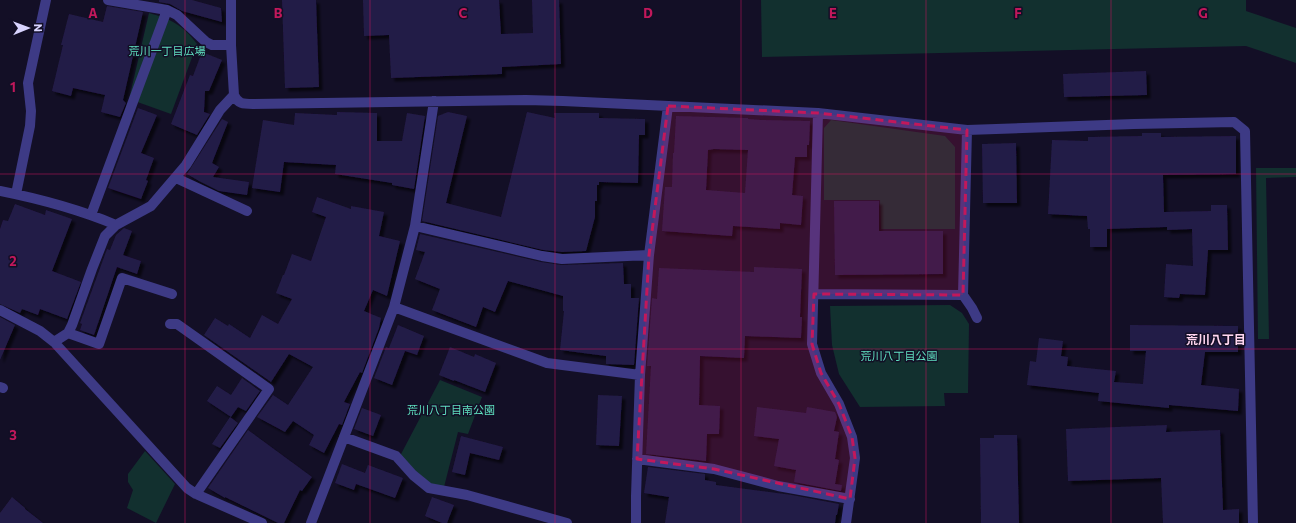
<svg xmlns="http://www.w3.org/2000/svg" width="1296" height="523" font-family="Commissioner,'Noto Sans JP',sans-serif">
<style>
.green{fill:#12302f}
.building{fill:#241b47;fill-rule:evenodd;filter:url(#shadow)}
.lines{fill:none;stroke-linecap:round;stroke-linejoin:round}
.minor{stroke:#3d3a85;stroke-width:10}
.marked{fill:#c2185b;fill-opacity:0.2;stroke:#c2185b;stroke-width:3;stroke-dasharray:8 5;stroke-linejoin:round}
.grid{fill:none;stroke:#c2185b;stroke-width:1;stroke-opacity:0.55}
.labels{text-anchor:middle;stroke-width:3;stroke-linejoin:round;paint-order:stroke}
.park-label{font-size:11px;fill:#5fe0c0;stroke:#130f26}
.neighbourhood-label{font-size:12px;font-weight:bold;fill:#ffd6f0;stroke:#130f26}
.grid-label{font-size:13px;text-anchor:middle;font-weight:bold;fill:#c2185b;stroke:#130f26;stroke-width:3;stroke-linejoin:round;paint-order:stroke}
</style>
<defs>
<filter id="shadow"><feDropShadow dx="3.5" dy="3.5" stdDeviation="1" flood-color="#0009"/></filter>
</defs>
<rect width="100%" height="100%" fill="#130f26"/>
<path class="green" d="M761,0H1246V11L1296,28V63L1246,46L762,57Z
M149,13C171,19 183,25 197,44L171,114L129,99Z
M831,120L945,136L955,147V229H881L880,200H824V128Z
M1256,168H1296V177L1266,178L1269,339H1258Z
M950,305L962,313L969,324L968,393H944L945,406L860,407L839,374L832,345L830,306Z
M440,380L482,397L468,434L458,432L444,487L431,484L408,465L400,456Z
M145,451L175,484L156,523L127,508L133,490L128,482V474Z"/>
<path class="building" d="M159,0H192L221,8L222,22L182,11L170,4L159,2Z
M282,0H316L319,87L285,88Z
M363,0H499L501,34L533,33L532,0H559L561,64L502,67V74L391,78L389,35L364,36Z
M107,6L143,12L123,100L126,103L120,117L101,112L105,95L73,88L71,96L52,91L63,45H61L69,14L103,22Z
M202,52L222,60L209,91H205L204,112L210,114L197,135L171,124L190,75L193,76Z
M1146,71L1147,95L1064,97L1063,74Z
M138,108L157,115L141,153L154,158L146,180L148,181L141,199L108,188Z
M337,112L377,113V141H402L407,113L425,116L414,189L392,185V183L335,174L336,165L284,162L280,192L252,188L263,120L294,125L295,113L337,115Z
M448,112L467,116L446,203L501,217L527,112L555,118L554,113H599V118L645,119V135H639L638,183L599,182V185H597V201H595V217L586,251L562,252L543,250L422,221L438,116Z
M676,116L748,118V119L762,120L810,121L809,145H807V157H795L792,195L803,196L801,225L780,223V229L733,226L732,236L662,231L665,187H672L673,153H674ZM714,149L748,150L745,193L706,190L708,150Z
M222,119L228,122L212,163L219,167L213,177L249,182L247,195L219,191L199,181L187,174Z
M1142,133H1161V137L1236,136V174L1163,175L1164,212L1211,211V205H1227L1228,250H1208L1205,295L1180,294L1179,298L1164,297L1166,264L1193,266L1192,229L1167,230V227L1107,229V247H1090V229H1088L1087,216L1048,214L1052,140L1088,141V137L1142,136Z
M1016,143L1017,203H983L982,144Z
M317,197L351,209V206L384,212L379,236L400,241L387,296L373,290L364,311L381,318L379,328L362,373L360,372L344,402L350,404L342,425L339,424L324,453L309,445L314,435L293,421L285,432L257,417L273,395L288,405L313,367L289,354L271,382L204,335L215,318L228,326L229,324L250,338L262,315L278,324L292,299L276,293L283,275H284L292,254L311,261L326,217L312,212Z
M834,201H879V231H943V274L835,275Z
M15,204L45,215L46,210L72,219L52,271L81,282L67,319L40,309L38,315L22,309L20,313L0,304V229L3,220L8,221Z
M124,228L132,231L123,255L141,261L137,274L117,267L94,335L80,330L82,324L80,323L107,249L110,250L116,235Z
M420,234L541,262L561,265L623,263L624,284H631V298H639L634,365L606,364V356L560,350L564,311H563V296L508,281L495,312L483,307L476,327L432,310L440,289L415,279L425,252L416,250Z
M754,267L802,269L800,317H802L801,338L745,336L744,358L700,356L699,405L720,406L719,434H707L706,461L646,454L651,366H647L652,298L657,299L659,268L754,272Z
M0,317L15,325L0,360Z
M398,325L424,336L417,355L405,351L392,385L374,378L386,347L389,348Z
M1130,325L1238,326V352H1205L1201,385L1239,389L1238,411L1169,405V408L1098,401L1099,393L1027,385L1030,361L1036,362L1039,338L1063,341L1061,356L1068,357L1067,366L1116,371L1114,382L1143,384L1146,351H1130Z
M450,347L474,357L475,354L496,363L485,392L454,380V381L439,375Z
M242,378L260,391L246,411L238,407L231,417L207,401L217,386L231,395Z
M598,395L622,396L619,446L596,445Z
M757,407L806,413L807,407L835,412L837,417L834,431L839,432L835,459L839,460L835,484L842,485L841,491L794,482L796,470L774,466L779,439L754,436Z
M362,408L381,415L373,436L354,429Z
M230,417L238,423L220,448L212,444Z
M1167,425L1166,432L1220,430L1223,510L1239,509V523H1163L1161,478L1068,481L1066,429Z
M248,430L312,477L302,491L300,490L284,523H278L225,497V498L208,488Z
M994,435H1017L1019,523H981L980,438H994Z
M461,436L503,447L499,460L470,453L465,475L452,472Z
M342,464L365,473L368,465L403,478L395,498L356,484L354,490L335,483Z
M648,467L705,474V480L716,482V485L792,495L839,504L837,515H836L835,523H665L669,497L644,493Z
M12,497L25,508V509L43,523H0V513Z
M432,497L454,505L447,523H442L425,516Z"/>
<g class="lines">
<path class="minor" d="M108,0L167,10L177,15L206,42L212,45H231
M231,0V45L234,95C238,104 243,104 253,104L526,100L563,101L818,113L967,130L1134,124L1234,122L1245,131L1253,523
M818,113L812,344L821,373L839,404L852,437L855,458L846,523
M176,178L247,211
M0,191C40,199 78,209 116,225
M16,194L30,126L31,111L28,83L46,0
M91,215L167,10
M415,226L542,256L562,259L649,255
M814,294L963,295L967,130
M963,295L972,308L977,318
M394,307L547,363L640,375
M0,310L40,331L54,342L187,488L196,494L262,523
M170,324H177L269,389L196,494
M68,333L99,344L122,278L172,294
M54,342L68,333L72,325L92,269L105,236L116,225L151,206L186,165L220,110L234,95
M0,387L3,388
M344,437L396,456L413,475L429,488L467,495L567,523
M637,459L714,469L778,486L850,499
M311,523L394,307L415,226L434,101
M636,523V496L640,375L649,255L668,106"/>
</g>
<path class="marked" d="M668,106L818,113L967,130L963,295L814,294L812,344L821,373L839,404L852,437L855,458L850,499L714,469L637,459L649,255Z"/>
<path class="grid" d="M185,0V523M370,0V523M555,0V523M741,0V523M926,0V523M1111,0V523M0,174H1296M0,349H1296"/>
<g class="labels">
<g class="park-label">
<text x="167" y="55">荒川一丁目広場</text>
<text x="899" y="360">荒川八丁目公園</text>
<text x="451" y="414">荒川八丁目南公園</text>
</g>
<g class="neighbourhood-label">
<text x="1216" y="344">荒川八丁目</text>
</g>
</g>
<g class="grid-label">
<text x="93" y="18">A</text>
<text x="278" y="18">B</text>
<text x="463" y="18">C</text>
<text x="648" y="18">D</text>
<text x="833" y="18">E</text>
<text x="1018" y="18">F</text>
<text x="1203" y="18">G</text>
<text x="13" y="92">1</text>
<text x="13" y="266">2</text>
<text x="13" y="440">3</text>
</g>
<g transform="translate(28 28) rotate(89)" stroke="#130f26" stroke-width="3" paint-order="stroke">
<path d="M0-3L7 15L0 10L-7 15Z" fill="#d9d4ff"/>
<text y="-6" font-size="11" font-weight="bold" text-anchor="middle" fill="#d9d4ff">N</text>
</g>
</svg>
